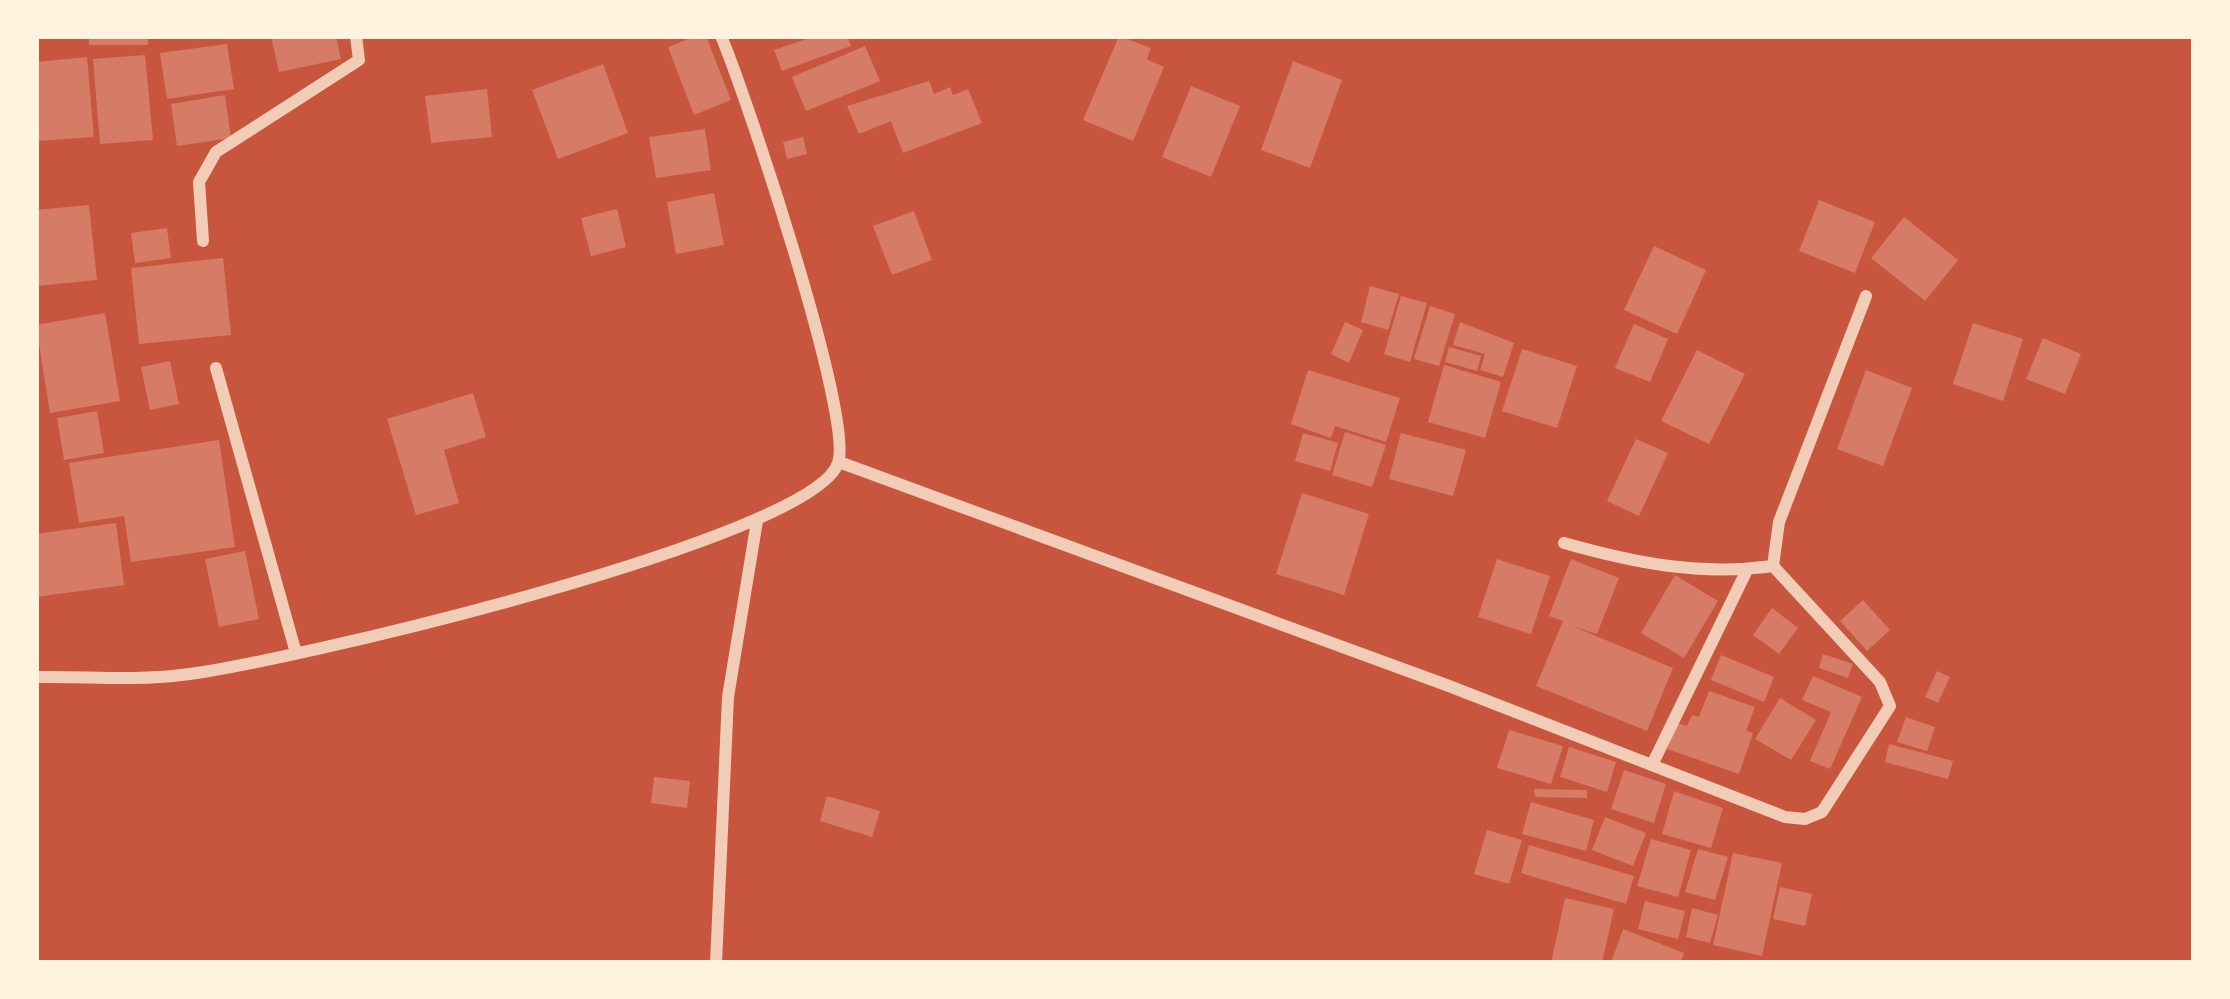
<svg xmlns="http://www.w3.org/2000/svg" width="2230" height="999" font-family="Poppins,sans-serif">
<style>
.building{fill:#d67c66}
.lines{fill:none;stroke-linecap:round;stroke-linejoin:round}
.minor{stroke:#f1ccb7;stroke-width:12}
</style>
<rect width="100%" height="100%" fill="#c8553d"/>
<path class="building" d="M89,36H148V45H89Z
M271,36H336L341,59L279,72Z
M696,36H706L731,100L694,115L668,47Z
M815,36H847L851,46L782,71L774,50Z
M1119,36L1151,48L1147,59L1164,67L1133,141L1083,120Z
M227,44L234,89L167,99L160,53Z
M865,46L880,81L806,111L792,77Z
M145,55L153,140L100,144L93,59Z
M87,57L94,137L36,141V62Z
M1293,61L1342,80L1310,168L1261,150Z
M603,64L628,133L558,159L532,90Z
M929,81L934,94L950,87L953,95L968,89L982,123L903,153L891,121L859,134L847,106Z
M1191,86L1240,106L1211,177L1162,157Z
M487,89L492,137L431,143L425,96Z
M225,95L231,138L177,146L171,104Z
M705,129L711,170L656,178L649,137Z
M803,137L807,154L787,159L783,142Z
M714,193L724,245L676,254L667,202Z
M1819,200L1875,222L1855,273L1799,251Z
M89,205L97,280L36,286V210Z
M617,209L626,247L591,256L581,218Z
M914,211L932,260L892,275L873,226Z
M1904,217L1958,260L1925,301L1871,258Z
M167,228L171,258L135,263L131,233Z
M1654,246L1706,270L1677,334L1624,310Z
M223,258L231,335L139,344L131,268Z
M1370,286L1399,294L1388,330L1361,322Z
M1401,296L1427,303L1410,362L1384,354Z
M1430,306L1455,314L1439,366L1414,359Z
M105,313L120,401L50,413L36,325Z
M1345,322L1363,330L1349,363L1331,354Z
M1460,322L1514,343L1503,377L1480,370L1485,354L1453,345Z
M1973,323L2023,339L2003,401L1953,384Z
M1634,324L1668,339L1650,382L1615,368Z
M2043,338L2081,354L2065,394L2026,379Z
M1449,347L1481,356L1477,371L1445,362Z
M1522,349L1577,366L1557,428L1502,411Z
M1697,350L1745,374L1709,444L1661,421Z
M170,361L179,404L150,410L141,367Z
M1444,365L1501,382L1485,438L1428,422Z
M1308,370L1400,398L1386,442L1335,426L1331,438L1291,424Z
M1866,370L1912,388L1883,466L1837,449Z
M473,393L486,437L444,450L459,503L416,515L387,419Z
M97,411L104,453L64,460L57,418Z
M1345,432L1386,445L1372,487L1332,475Z
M1303,433L1338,443L1330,471L1295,461Z
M1401,433L1466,450L1453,496L1389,479Z
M1636,439L1668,453L1639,516L1607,501Z
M219,440L235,547L131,562L124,516L79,523L69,463Z
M1302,493L1369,514L1344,595L1276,574Z
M116,523L124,585L36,597V534Z
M245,551L259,619L219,627L205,559Z
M1497,559L1550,576L1531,634L1478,617Z
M1571,559L1619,578L1597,634L1572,626L1673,668L1647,731L1536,686L1563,621L1549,616Z
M1675,575L1718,601L1684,658L1641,633Z
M1863,600L1890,630L1867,651L1840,621Z
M1772,608L1798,628L1779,654L1753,635Z
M1823,654L1853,664L1848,678L1819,668Z
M1721,655L1774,677L1764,702L1711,680Z
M1937,671L1950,677L1938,703L1925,697Z
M1813,676L1862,697L1830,769L1810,761L1831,712L1802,700Z
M1709,691L1755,707L1746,731L1753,733L1739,774L1667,749L1677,723L1687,726L1692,715L1699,717Z
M1780,698L1816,720L1791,760L1755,739Z
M1906,717L1935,727L1927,751L1897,742Z
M1509,730L1563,746L1551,784L1497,768Z
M1889,744L1953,761L1948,779L1885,762Z
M1569,747L1616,762L1607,792L1560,777Z
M1624,770L1666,784L1654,823L1611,809Z
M654,777L690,781L687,808L651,803Z
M1534,789L1587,790V798L1535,797Z
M1674,791L1723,808L1711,848L1662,834Z
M827,796L880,811L872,837L820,821Z
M1531,802L1594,820L1586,851L1522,834Z
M1605,817L1646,833L1633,866L1592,850Z
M1487,830L1522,840L1509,884L1474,874Z
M1651,839L1691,850L1678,897L1637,886Z
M1529,845L1634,876L1626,904L1521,873Z
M1698,849L1728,857L1715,900L1685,892Z
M1733,853L1782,863L1762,956L1713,945Z
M1780,887L1812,894L1805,926L1773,919Z
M1565,898L1614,909L1602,963H1551Z
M1645,901L1685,911L1678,939L1638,929Z
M1692,908L1718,915L1710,943L1686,937Z
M1623,929L1684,953L1680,963L1612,960Z"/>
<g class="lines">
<path class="minor" d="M203,241L199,182L216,152L359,60L356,36
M216,368L296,653
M839,462L1449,686L1785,817L1805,819L1822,812L1890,706L1880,682L1773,566L1779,522L1866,296
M1564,543C1635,563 1699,576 1773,566
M36,677C84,676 134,681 181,675C275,665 814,539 838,463C854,417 746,95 721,36
M1652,765L1747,570
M716,963L728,697L757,521"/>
</g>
<rect width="2230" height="999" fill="none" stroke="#fff3e0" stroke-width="78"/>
</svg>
